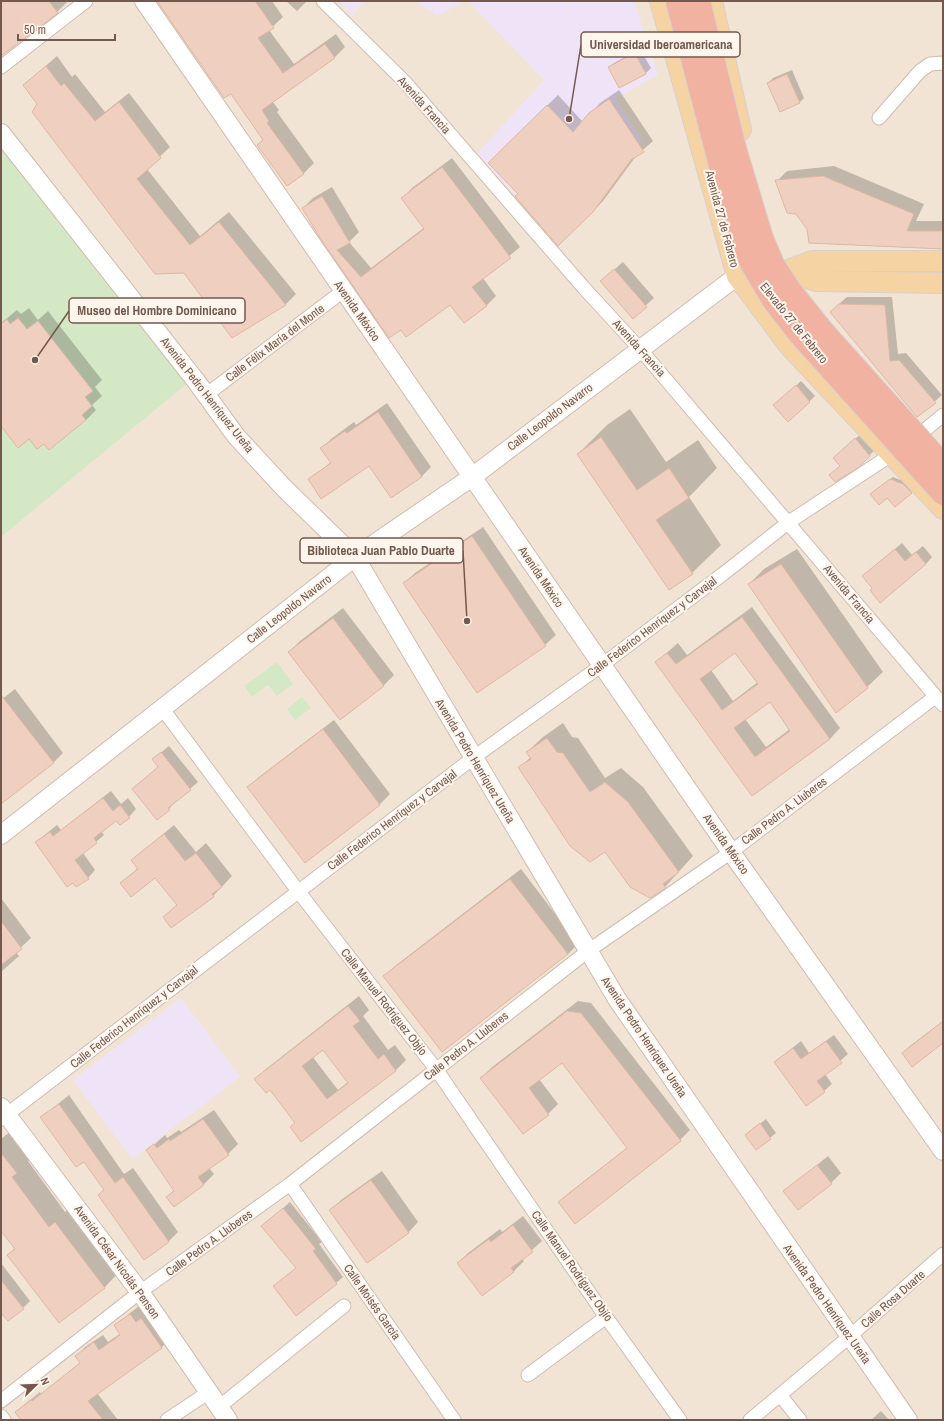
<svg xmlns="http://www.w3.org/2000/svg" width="944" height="1421" font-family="'Archivo Narrow',sans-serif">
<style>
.residential{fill:#f2e4d5}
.education{fill:#efe3f7}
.green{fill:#d5e8c6}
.shadow{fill:#0003;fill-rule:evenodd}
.building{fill:#efd0c0;stroke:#e1b6a1;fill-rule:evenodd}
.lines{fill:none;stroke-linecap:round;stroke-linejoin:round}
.street-casing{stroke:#cebcb0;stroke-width:15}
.secondary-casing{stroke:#d1bbae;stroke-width:20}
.primary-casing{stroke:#d8d0cd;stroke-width:22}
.street{stroke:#fff;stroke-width:13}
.secondary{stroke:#fff;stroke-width:18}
.primary{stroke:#f6d3a3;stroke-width:20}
.highway-bridge-casing{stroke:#d8d0cd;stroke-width:24;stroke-linecap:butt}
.highway-bridge{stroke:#f1b2a1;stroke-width:22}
.labels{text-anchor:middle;stroke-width:4;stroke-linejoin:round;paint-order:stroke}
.street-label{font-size:12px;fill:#73584d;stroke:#fef6ed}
.leader{fill:none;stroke:#73584d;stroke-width:1.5}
.callout-dot{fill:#73584d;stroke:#fef6ed;stroke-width:1.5}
.callout{fill:#fef6ed;stroke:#73584d;stroke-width:1.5}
.callout-label{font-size:13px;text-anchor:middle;font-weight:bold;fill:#73584d}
</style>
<rect width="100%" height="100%" fill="#fbf2e7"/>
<path class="residential" d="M1,1H943V1420H1Z"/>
<path class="education" d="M338,1H364L352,16Z
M415,1H465L437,16Z
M468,1H565L567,4L574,1H634L658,75L616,98L642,141L552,234L477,154L544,80Z
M181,998L240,1077L132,1159L73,1080Z"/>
<path class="green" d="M1,137L190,381L1,537Z
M277,662L293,684L277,696L268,685L252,697L244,686Z
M302,697L311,708L295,720L287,709Z"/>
<path class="shadow" d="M1,1H68L57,12L1,54Z
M158,1H272L283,17L269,30L294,64L336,34L345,47L335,57L272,101L279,110L277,112L314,163L304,173L288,185L264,139L231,92Z
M286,1H307L297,11Z
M640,49L651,68L646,73L619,87L609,67L614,63Z
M57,56L72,77L75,74L105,112L129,93L170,147L147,169L200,236L229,212L296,294L286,304L233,336L184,272L39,104L24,85Z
M792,70L804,98L799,103L768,83L773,78Z
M619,90L653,141L636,156L603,201L592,212L519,194L489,163L558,95L583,122L600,103Z
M452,158L520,247L483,278L496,296L486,306L450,304L389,336L303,208L313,198L332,187L359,232L349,242L371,268L425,227L403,198L412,188Z
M834,166L924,204L916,221H943V248L808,229L777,181L787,171Z
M623,262L654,298L633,317L609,274Z
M847,297H892L898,354L906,353L942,395L918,416L839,304Z
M29,308L38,320L48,311L102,380L95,387L102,396L92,405L96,410L86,420L44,443L1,425V323L17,310L21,314Z
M801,381L815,396L789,421L780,401Z
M387,403L431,467L422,476L392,497L369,464L309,480L331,462L322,448L331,439L354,422L356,425Z
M630,409L666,462L698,440L717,468L689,497L721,545L692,573L578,454L607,425Z
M863,432L877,448L858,466L831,475L841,465L842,451Z
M893,477L905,482L913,490L895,506L887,496L873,492Z
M483,527L556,635L545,645L404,583L415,573Z
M902,543L912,555L923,546L932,557L926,564L873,588L863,576Z
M797,549L883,672L867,687L836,711L749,584L764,569Z
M752,607L840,728L830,739L753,795L656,662L678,643L687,655ZM735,651L758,682L733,701L711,670ZM770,701L790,729L766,747L745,719Z
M343,608L394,675L384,685L340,718L289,652L300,641Z
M15,689L63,753L53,763L1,803V700Z
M334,720L390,794L380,804L305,861L249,787L259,777Z
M563,723L572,737L578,738L605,778L621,768L643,787L693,856L665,887L606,850L520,767L531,757L527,752L543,737Z
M169,746L198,782L176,801L169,809L133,789L159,767L153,759Z
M111,791L121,804L128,798L136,809L129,817L116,819L101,831L104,835L83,853L95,870L88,878L36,842L57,825L61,830Z
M174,825L196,852L206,843L232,876L213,896L172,927L164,917L178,904L156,876L121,883L138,868L132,860Z
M521,869L578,944L568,954L385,976L395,966Z
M1,898L31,938L16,952L19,956L1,972Z
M359,996L369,1010L363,1016L388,1050L395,1045L406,1060L396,1070L302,1141L296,1123L270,1089L256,1079L266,1069ZM323,1048L348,1082L338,1090L312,1056Z
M578,1001L591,1003L690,1130L680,1140L559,1202L570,1192L628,1147L562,1061L539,1079L558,1104L548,1114L481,1078L491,1068Z
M943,1021V1042L903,1053L910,1046Z
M834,1035L848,1054L825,1074L832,1084L824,1091L775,1062L801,1041L809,1053Z
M69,1095L124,1174L133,1168L178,1232L169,1241L144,1259L99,1195L104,1189L84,1160L42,1117Z
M214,1110L238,1144L228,1154L209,1168L214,1174L203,1185L167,1197L175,1189L147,1151L165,1135L167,1138L179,1130L181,1132Z
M766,1119L776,1133L756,1149L746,1135Z
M11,1131L32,1157L28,1161L65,1212L71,1207L120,1271L105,1287L60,1321L8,1255L15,1248L1,1229V1139Z
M828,1156L841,1173L831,1183L785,1191Z
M382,1171L418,1222L408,1233L331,1210L341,1200Z
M290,1202L322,1242L319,1244L343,1277L336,1283L297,1267L263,1226Z
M523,1216L542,1241L522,1259L524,1261L514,1271L482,1295L458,1263L468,1253L500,1229L502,1232Z
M1,1263L30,1301L23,1308L1,1311Z
M139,1306L144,1314L150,1310L170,1339L161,1348L97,1393L118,1420H22L16,1412L25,1404L40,1392L41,1394L81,1362L77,1356L85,1347L103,1335L108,1342L121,1333L115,1325Z
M881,1411L889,1420H871Z"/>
<path class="building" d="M1,1H49L58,13L1,56Z
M157,1H255L274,28L258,38L283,73L325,44L335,58L262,110L269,121L267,123L304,174L287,186L257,145L263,140L231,94L224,98Z
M635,53L646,74L619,88L608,67Z
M46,66L61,86L64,83L95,121L119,102L161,158L137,179L190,245L219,222L286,305L232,338L184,273L155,274L32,112L37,104L23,85Z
M787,74L800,103L780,112L767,83Z
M609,99L644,152L631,160L593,212L558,246L515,196L518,194L488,163L547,105L573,132L589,113Z
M442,167L511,258L472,287L487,306L464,323L450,305L406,337L401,330L389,338L320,238L302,208L322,196L350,243L337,250L361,277L424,229L401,198Z
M823,176L914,214L907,231H943V249L809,243L807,229L796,214L787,213L775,180Z
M614,269L647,307L633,319L600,281Z
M839,304L885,305L890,361L899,360L936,403L917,417L830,312Z
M18,318L27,329L38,321L93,391L85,397L92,406L82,415L86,420L49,450L44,444L37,449L29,439L18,448L1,426V324L7,319L10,324Z
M796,385L810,402L788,422L773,405Z
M378,412L422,477L391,498L369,466L321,499L308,479L331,463L320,448L345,431L347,433Z
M601,437L637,490L669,468L689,498L656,520L693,574L669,590L577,454Z
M855,438L870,456L859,467L835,482L829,475L840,466L833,458Z
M890,479L903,484L912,493L895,507L887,498L879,505L870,494Z
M472,536L546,646L477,693L403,583Z
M895,549L905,561L916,552L926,564L880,603L870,590L872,588L862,576Z
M781,564L868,688L836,713L748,584Z
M742,617L830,739L752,796L655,662L667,653L676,664ZM735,653L758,684L722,710L700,679ZM770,702L790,731L755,757L734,728Z
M333,618L384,686L340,720L288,652Z
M1,695L54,763L1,804Z
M323,729L380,805L305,863L247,787Z
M547,738L557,752L563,753L590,792L605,782L628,802L679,872L663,884L666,888L650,898L630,887L605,852L590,862L570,846L518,767L531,759L526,752Z
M161,752L191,790L168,808L170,810L157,820L132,789L158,767L152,759Z
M103,798L113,811L120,805L130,818L120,825L116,821L94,838L97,843L75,860L89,879L76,887L73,883L67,887L35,842L50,832L53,836Z
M164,834L185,861L196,853L222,887L212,894L214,897L171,928L163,917L177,905L155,878L131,897L120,883L138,869L131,860Z
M510,879L568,954L442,1052L383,976Z
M1,921L22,949L1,965Z
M348,1006L360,1021L353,1026L378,1059L384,1054L396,1071L301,1142L290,1127L295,1123L270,1090L266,1093L254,1079ZM323,1050L348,1083L327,1099L302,1066Z
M567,1011L581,1013L681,1141L575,1224L558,1202L627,1148L562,1063L529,1088L549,1115L523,1134L480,1078Z
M943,1021V1043L912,1067L902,1053Z
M826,1041L842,1063L817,1081L825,1092L806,1106L774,1062L793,1048L801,1059Z
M59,1104L115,1183L123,1177L169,1242L144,1260L98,1195L104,1190L84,1162L76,1167L40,1117Z
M203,1119L229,1155L198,1177L204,1185L174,1207L166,1197L174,1191L146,1150L154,1144L157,1148L169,1139L170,1141Z
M760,1123L771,1139L756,1150L745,1135Z
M1,1153L17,1173L12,1177L49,1227L55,1222L105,1288L59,1323L7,1255L15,1249L1,1231Z
M817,1165L832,1184L798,1210L783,1191Z
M371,1180L409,1233L367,1263L329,1210Z
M283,1208L316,1249L313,1251L337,1284L296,1316L273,1286L296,1268L261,1226Z
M513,1225L533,1252L511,1268L514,1272L482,1296L457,1263L489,1239L491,1242Z
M1,1280L24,1309L8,1321L1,1313Z
M130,1314L136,1322L141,1318L162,1348L88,1401L103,1420H21L15,1412L31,1400L32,1401L80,1363L75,1356L94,1342L99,1350L120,1335L114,1325Z"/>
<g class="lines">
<defs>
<path id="street" d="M323,1L405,82L584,288L640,349L943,705
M1,67L86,1
M879,118L920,71L930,64L943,63
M206,395L343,291
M913,440L943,415
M162,708L298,891L436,1069L606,1317L680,1420
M1,1119L473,758L602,665L723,574L789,522L897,451
M290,1184L454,1420
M528,1375L606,1317
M780,1395L800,1420
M1,1401L140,1292L290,1184L588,951L731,852L935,697
M219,1407L344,1306
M1,1416L4,1420
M167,1420L209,1392
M750,1420L849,1337L943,1254"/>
<path id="secondary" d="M144,1L731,852L943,1151
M1,133L196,381L236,436L285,489L355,557L617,999L908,1420
M1,835L355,557L472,477L737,276
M1,1107L140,1292L228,1420"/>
<path id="primary" d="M660,1L737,276L790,347L943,509
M712,1L741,130
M786,271L816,281L943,283
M763,273L786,271L812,261H943"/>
</defs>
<use href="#street" class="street-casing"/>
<use href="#secondary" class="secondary-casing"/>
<use href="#primary" class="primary-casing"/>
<use href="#street" class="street"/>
<use href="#secondary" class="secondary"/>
<use href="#primary" class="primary"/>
<defs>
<path id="highway-bridge" d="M677,1L732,211L751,263L773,300L800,335L943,494
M699,1L736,152L762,238L773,264L790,290L822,330L943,465"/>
</defs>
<use href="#highway-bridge" class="highway-bridge-casing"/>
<use href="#highway-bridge" class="highway-bridge"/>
</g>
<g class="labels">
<g class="street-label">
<text transform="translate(424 105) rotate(48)" y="4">Avenida Francia</text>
<text transform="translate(722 219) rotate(75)" y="4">Avenida 27 de Febrero</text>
<text transform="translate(357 311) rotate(55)" y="4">Avenida México</text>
<text transform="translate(794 323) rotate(51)" y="4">Elevado 27 de Febrero</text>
<text transform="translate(275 343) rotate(-37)" y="4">Calle Félix María del Monte</text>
<text transform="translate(639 348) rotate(48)" y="4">Avenida Francia</text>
<text transform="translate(207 395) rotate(52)" y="4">Avenida Pedro Henríquez Ureña</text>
<text transform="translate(550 417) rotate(-37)" y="4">Calle Leopoldo Navarro</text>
<text transform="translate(541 577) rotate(56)" y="4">Avenida México</text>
<text transform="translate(849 594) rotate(50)" y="4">Avenida Francia</text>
<text transform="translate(289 609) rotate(-38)" y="4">Calle Leopoldo Navarro</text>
<text transform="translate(652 627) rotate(-37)" y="4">Calle Federico Henríquez y Carvajal</text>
<text transform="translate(475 761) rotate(59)" y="4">Avenida Pedro Henríquez Ureña</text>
<text transform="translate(784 811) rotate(-37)" y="4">Calle Pedro A. Lluberes</text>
<text transform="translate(392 820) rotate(-37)" y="4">Calle Federico Henríquez y Carvajal</text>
<text transform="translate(726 844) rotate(55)" y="4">Avenida México</text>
<text transform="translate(384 1002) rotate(52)" y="4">Calle Manuel Rodríguez Objío</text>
<text transform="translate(134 1017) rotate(-38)" y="4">Calle Federico Henríquez y Carvajal</text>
<text transform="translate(644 1037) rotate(56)" y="4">Avenida Pedro Henríquez Ureña</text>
<text transform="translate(466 1046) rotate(-38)" y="4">Calle Pedro A. Lluberes</text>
<text transform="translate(209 1243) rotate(-36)" y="4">Calle Pedro A. Lluberes</text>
<text transform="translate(117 1262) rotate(54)" y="4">Avenida César Nicolás Penson</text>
<text transform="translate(572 1266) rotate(55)" y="4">Calle Manuel Rodríguez Objío</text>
<text transform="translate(893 1299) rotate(-41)" y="4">Calle Rosa Duarte</text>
<text transform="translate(372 1302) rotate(55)" y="4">Calle Moisés García</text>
<text transform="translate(827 1304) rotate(55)" y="4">Avenida Pedro Henríquez Ureña</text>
</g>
</g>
<path class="leader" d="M569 119L581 45M35 360L69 311M467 621L463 551"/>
<g class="callout-dot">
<circle cx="569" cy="119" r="4"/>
<circle cx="35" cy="360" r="4"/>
<circle cx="467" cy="621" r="4"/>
</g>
<g class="callout">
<rect x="581" y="32" width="159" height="25" rx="4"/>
<rect x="69" y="298" width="176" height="25" rx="4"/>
<rect x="300" y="538" width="163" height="25" rx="4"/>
</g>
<g class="callout-label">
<text x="661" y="49">Universidad Iberoamericana</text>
<text x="157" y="315">Museo del Hombre Dominicano</text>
<text x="381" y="555">Biblioteca Juan Pablo Duarte</text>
</g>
<rect width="944" height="1421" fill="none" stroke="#73584d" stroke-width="4"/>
<g transform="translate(36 1385) rotate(67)" stroke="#fef6ed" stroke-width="3" paint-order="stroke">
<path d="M0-3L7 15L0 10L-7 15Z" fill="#73584d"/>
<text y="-6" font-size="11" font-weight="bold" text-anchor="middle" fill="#73584d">N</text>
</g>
<path d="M18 34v6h97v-6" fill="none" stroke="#73584d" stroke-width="2"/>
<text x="24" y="34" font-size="12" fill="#73584d" stroke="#fef6ed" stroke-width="3" paint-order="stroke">50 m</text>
</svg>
